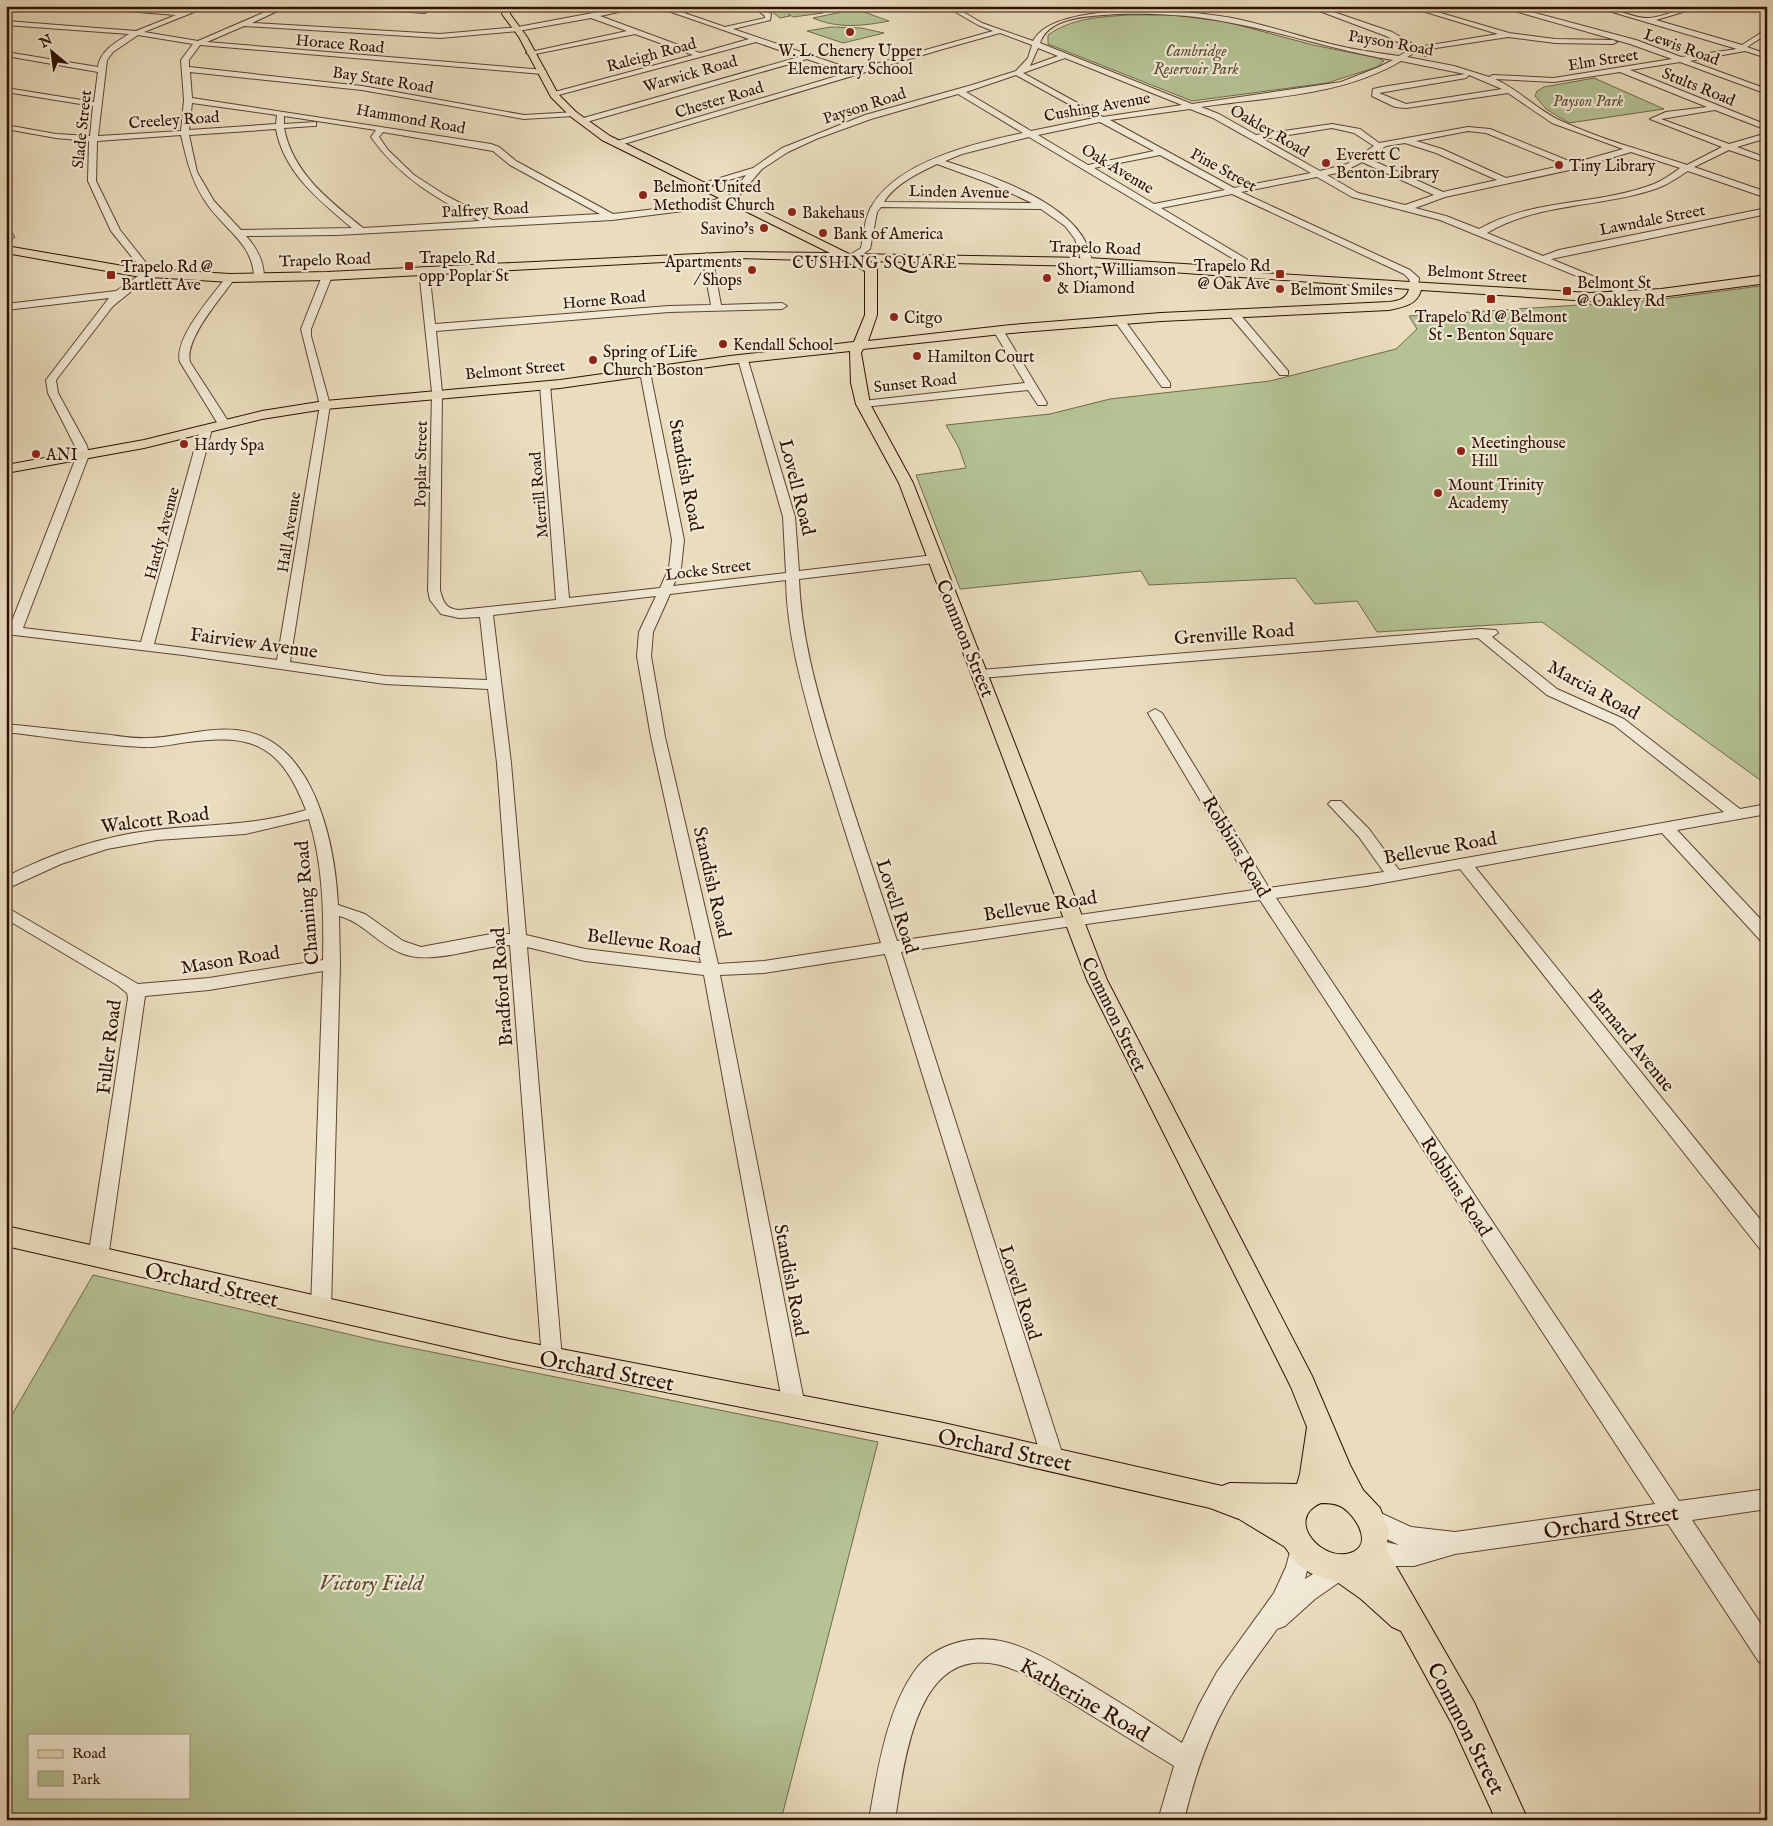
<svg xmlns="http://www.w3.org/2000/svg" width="1773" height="1826" font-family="'IM FELL English',serif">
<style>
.green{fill:#b4c294;stroke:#71694a;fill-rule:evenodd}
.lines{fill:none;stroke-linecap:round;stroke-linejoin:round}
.minor-casing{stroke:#5d4330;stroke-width:2}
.major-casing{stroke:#2e1000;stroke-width:2}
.minor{fill:#f1e9d5;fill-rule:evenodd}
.major{fill:#eaddbe;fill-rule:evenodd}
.poi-dot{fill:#8f2418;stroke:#f1e9d5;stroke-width:2}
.labels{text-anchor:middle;stroke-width:4.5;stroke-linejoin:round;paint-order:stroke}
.far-street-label{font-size:16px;fill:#2e1000;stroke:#f1e9d5}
.far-poi-label{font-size:16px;fill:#2e1000;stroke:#f1e9d5;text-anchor:start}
.far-park-label{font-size:16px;font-style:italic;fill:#5d4e34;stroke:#f1e9d5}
.far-neighbourhood-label{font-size:16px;letter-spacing:1px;fill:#2e1000;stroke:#f1e9d5}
.street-label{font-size:19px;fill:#2e1000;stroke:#f1e9d5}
.near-street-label{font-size:22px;fill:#2e1000;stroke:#f1e9d5}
.near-park-label{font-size:22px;font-style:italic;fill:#5d4e34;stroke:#f1e9d5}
</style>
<rect width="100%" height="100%" fill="#eaddbe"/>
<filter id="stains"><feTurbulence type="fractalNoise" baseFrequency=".004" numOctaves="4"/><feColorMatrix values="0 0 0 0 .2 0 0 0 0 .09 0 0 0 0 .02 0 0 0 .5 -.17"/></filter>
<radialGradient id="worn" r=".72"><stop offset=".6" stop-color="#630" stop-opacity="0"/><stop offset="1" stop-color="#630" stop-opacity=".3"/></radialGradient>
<path class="green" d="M781,6L815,8L823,13L793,17L788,14L790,16L780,18L767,8Z
M856,9L889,21C863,26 838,29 813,18Z
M1128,15H1174L1227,22L1313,45L1378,58L1384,61L1377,67L1327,83L1192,101L1048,44V35C1072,18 1100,17 1128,15Z
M831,27L861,28L884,33L843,43L807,31Z
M1594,78L1664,109L1569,123L1546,109L1535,96L1537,91L1544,87Z
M1767,285V785L1542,622L1377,632L1357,601L1315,604L1295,578L1149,585L1141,571L960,589L916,475L966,468L959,448L946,425L1050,414L1110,399L1270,381L1396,349L1417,329L1409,316L1656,300Z
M93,1275L382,1342L878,1442L781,1820H6V1425ZM29,1735H189V1797H29Z"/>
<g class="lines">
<defs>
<path id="minor" d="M63,6C103,6 143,10 183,11C192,11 200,6 209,6L144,32L198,41L279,6H288L252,23L440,34L518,27L630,6H646L600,16L700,53L749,39L654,6H664L725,27L765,18V16L752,6H760L771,14L770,20L733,29L854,70L993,31L978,25L945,6H953L982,23L1033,41C1054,0 1190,10 1232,18C1267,25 1300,37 1335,45C1356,50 1377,53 1399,56L1411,49L1386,36L1306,6H1316L1392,32L1418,47L1498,34L1406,6H1417L1509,33L1555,39L1613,40L1617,42L1613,44L1555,43L1508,37L1423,50L1426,56L1416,52L1407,57L1454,66L1489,77L1493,75L1554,78L1672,59L1630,44L1497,6H1509L1636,40L1681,57L1737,49L1592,6C1611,6 1634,19 1649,18C1668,16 1684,6 1703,6L1656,20L1742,45L1767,29V34L1747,47L1767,54V58L1745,51L1690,61L1767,89V94L1680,62L1630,70L1767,125V130L1715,110L1661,119L1729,144L1767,133V138L1737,147L1767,158V163L1729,150L1694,167L1767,192V198L1688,171C1678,177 1669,184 1658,188C1602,208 1539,202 1487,233L1543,256L1559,250L1767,208V214L1551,259L1636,294L1638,296L1633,299L1440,220L1352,197L1317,177L1241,192L1410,270L1419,278L1418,288H1412L1409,279L1404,274L1232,194L1161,208L1248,260L1261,275L1253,277L1242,264L1029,137L962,154L945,161C989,175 1073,202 1089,250C1091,256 1093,263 1091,269L1083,267L1075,239L1065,226L1041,209L881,207L877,212L870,249L854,260H848V256L861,248C864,233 865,215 873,204C900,161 975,143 1023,133L958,94L871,119L816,139L788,152L762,169L737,198L707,208L612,220L337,235L246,236C257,248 264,261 264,278L259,281L254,278C254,243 222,228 205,201C191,179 187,161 181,135L97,141L96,181L120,230L154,273L113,306L56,380L58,393L87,446L89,455L23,628L141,642L200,429L206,426L212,429L154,644L277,660L320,405L301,329L322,276L327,273L332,276L311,329V336L330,405L290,662L385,676L487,680L480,617L459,618L441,614L430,600L428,590L432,392L419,270L424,267L429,270L435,324L669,306L711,305L702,256L707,253L712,256L721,305L782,303L787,306L782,309L669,312L436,331L442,392L440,590C443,602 446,609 459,610L556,600L540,385L545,382L550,385L569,598L660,588L669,568L672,540L640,372L645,369L650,372L684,540L681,568L673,586L786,573L783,517L738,359L739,357H747L795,517L799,571L934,555L940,559L934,563L799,579C801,635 816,688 832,742C852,809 875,875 897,941L1254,890L1148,713L1155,709L1162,713L1269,888L1384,872L1359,837L1331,807L1328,804L1331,801H1341L1369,829L1399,870L1724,812L1614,725L1547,695L1478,638L980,678L973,674L980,670L1480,629L1496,630L1498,633L1492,637L1557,689L1624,719L1740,809L1767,804V814L1677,830L1767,926V943L1761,941L1662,833L1475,867L1767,1228V1251L1760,1249L1460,869L1366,886L1276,898L1679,1501L1767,1489V1509L1692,1520L1767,1633V1666L1759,1662L1668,1524L1455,1554L1414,1566H1393L1364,1558L1361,1550L1364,1542L1372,1539L1399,1545L1364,1528L1361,1520L1364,1512L1372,1509L1411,1527L1455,1532L1655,1504L1260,900L1072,926L901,952L1064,1459L1061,1466L1053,1469L1045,1466L1042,1459L885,954L764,973L720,975L805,1406L802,1413L794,1416L786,1413L783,1406L704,975L585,961L527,947L562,1359L559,1365L552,1368L545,1365L542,1359L510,945C477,946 431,966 401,953C378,944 363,922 339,916L340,964L331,1309L328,1315L321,1318L314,1315L311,1309L323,971L209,990L145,996L108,1258L105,1264L98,1266L91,1264L88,1258L128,998L127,993L117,985L6,919V907L138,984L209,978L323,960C324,913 323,864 309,819L245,834L157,840L107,849L61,864L6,889V877C52,853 103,836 155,830C206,824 256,826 306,810C281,746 254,733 188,742C173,744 158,748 143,747C97,745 51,737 6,732V724C38,727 69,731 101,734C115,735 131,739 146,738C176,738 206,727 236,730C314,737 335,843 338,905L365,914L403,941L421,947L491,934H510L497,763L488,689L385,684L183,655L6,634V626H10L77,455L75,446L48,393L46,380L109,298L6,310V304L116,291L144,272L111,231L88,181L89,141L56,138L6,129V125L56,134L90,136L93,106L6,92V88L94,102L98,72L6,56V52L98,67C100,51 116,42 129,34L6,25V21L136,31L176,15ZM1118,14C1156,13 1195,15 1232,23C1286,33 1338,51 1393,60L1379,67L1341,82L1192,104L1040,43C1049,15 1094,16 1118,14ZM591,18L627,31L526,53L530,55L635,34L693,55L551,93V97L756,42L799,57L580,119V123H583L807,59L847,73L614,142L613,144L617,146L943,49L1000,33L1032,45L1028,58L1016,71L972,85L865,115L782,148L753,168L700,184L704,187L746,175L731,194L706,203L613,214L516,161L499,147L491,144L192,98L190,72L362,90L524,119L573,116L577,114L576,112L524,115L362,86L189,67V60L200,45L542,74L546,72L545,70L207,42L244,26L440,38L518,31ZM138,35L193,44L181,60L184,100L181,131L98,136L107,60L113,52ZM1038,48L1058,56L1030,66ZM1065,58L1182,105L1103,117L1023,73ZM1401,61L1465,74L1382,87L1373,89L1372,96L1395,107L1406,108L1508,93L1552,123L1623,149L1574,163L1490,129L1468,127L1379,143L1360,129L1332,124L1256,135L1219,114L1201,107C1268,97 1342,96 1401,61ZM1620,72L1707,107L1666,112L1650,119L1722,147L1687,165C1645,151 1599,139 1559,120C1535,108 1519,90 1495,79L1554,82ZM1016,75L1094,118L1031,131L966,92ZM1469,75L1502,89L1406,104L1379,93L1466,78ZM192,103L277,115L276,124L189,130ZM1190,109L1213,118L1311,173L1234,188L1110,120ZM284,116L376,130L371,137C399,177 437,199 480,221L363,228C330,201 293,174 284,128L313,126H316V122L284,124ZM1100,122L1154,151L1088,165L1038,135ZM1332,128L1354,133L1374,146L1347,164L1320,171L1263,139ZM276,129C284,173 320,201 352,228L241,230L214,201L197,172L189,135ZM1468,131L1486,133L1565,165L1506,178L1442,149L1416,141ZM383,132L493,151L510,165L600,214L492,220L445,195L414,175L388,150L379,137ZM1405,143L1436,153L1497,180L1443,192L1367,158L1386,146ZM1631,152L1680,168C1672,174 1663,180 1654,184C1597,206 1533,198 1479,229L1446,216L1415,208L1445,197L1574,169ZM1160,155L1225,190L1154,204L1094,168ZM1362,162L1434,195L1405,205L1358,193L1327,175L1343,172ZM937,164L989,183L1032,203L884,202C895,184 918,173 937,164ZM786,580C787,637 803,690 818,744C838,811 860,877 881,943L764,961L718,964L665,737L651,656L653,632L670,594ZM656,596L639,632L637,656L651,737L701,963L585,949L526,935L511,763L493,615Z
M322,6L425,9L428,11L425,13Z
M6,227L9,228L14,237L6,243Z
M230,275L235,278C222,297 184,339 190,362L230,424L224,427L218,424L180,362C173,339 213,295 227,276Z
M1234,311L1238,312L1288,371V375H1280L1230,316L1229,314Z
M1119,317L1123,318L1170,383V387H1162L1114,320Z
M998,327L1003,330L1047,403L1046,405H1038L1028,390L863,407L858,404L863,401L1025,383L993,330Z
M1301,1538L1309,1541L1312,1549L1305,1579L1340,1557L1348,1560L1352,1568L1348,1576L1315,1599L1285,1626L1277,1629C1263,1649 1248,1668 1235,1689C1210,1729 1195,1774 1184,1820H1158L1174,1766L1024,1674C920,1624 906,1749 895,1820H869C877,1772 887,1708 916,1669C936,1643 974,1634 1005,1642C1033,1649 1058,1666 1083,1680C1116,1700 1150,1721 1182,1743L1199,1705L1217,1672L1274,1593L1286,1567L1293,1541Z"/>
<path id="major" d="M503,6H511L510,14L527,37L558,94L576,112L610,136L849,254L1088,258L1231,267L1260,273L1590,293L1661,289L1767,275V283L1661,297L1590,301L1421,290C1417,305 1403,307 1389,310L1161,321L1011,333L863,349L861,353L870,404L913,483L1107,980L1312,1376L1350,1465L1363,1490L1380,1508L1389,1531L1386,1549L1474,1702L1528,1820H1496L1452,1724L1401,1631L1392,1627L1361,1599L1337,1582L1310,1573L1296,1563L1285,1547L1239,1519L1210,1508L939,1446L509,1361L6,1246V1226L509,1339L939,1422L1222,1486L1230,1483L1297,1484L1300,1474L1307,1427L1291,1387L1087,980L899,483L856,404L851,383L850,351L730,364L560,388L325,409L262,419L144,448L6,473V465L144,440L262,411L325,401L560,380L730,356L854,342L865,315V271L845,261L739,258L327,280L230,282L135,276L6,253V246L135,268L230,274L327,272L739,252L830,253L602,140L570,116L551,97L519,37L502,14ZM864,261L1088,266L1409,289C1407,299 1398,301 1389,302L1161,313L1011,325L868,341L877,315V269ZM1321,1503C1327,1503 1334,1503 1340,1506C1353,1512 1374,1542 1353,1552C1323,1565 1283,1519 1321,1503Z"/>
</defs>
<use href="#minor" class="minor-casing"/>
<use href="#major" class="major-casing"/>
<use href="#minor" class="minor"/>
<use href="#major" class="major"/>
</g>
<g class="poi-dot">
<circle cx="850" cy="32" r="5"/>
<circle cx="1326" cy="163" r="5"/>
<circle cx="1559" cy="165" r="5"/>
<circle cx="643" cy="195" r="5"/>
<circle cx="792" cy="212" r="5"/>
<circle cx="764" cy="228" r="5"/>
<circle cx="823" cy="233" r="5"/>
<rect x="404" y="261" width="10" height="10" rx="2.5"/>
<circle cx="752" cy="270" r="5"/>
<rect x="1275" y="269" width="10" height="10" rx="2.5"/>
<rect x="106" y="270" width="10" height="10" rx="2.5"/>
<circle cx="1047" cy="278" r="5"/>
<circle cx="1280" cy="289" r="5"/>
<rect x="1562" y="286" width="10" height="10" rx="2.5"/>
<rect x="1486" y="294" width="10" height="10" rx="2.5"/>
<circle cx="894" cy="317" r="5"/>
<circle cx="723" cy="344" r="5"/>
<circle cx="917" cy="356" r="5"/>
<circle cx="593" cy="360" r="5"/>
<circle cx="184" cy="444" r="5"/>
<circle cx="1461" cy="451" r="5"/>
<circle cx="36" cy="454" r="5"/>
<circle cx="1438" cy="493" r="5"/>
</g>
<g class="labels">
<g class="far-street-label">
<text transform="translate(1391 42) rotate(10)" y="6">Payson Road</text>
<text transform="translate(340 43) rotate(5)" y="6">Horace Road</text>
<text transform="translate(1682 46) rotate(20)" y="6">Lewis Road</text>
<text transform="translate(651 54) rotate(-15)" y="6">Raleigh Road</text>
<text transform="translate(1603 59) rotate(-9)" y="6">Elm Street</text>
<text transform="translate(690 73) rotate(-16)" y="6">Warwick Road</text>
<text transform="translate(383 79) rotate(9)" y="6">Bay State Road</text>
<text transform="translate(1699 86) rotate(22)" y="6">Stults Road</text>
<text transform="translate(719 99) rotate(-17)" y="6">Chester Road</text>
<text transform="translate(864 105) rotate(-18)" y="6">Payson Road</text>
<text transform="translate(1097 106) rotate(-10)" y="6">Cushing Avenue</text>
<text transform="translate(411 118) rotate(10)" y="6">Hammond Road</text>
<text transform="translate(174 119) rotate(-4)" y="6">Creeley Road</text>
<text transform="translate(81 129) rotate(-84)" y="6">Slade Street</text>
<text transform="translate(1270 130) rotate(30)" y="6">Oakley Road</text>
<text transform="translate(1118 168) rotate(31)" y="6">Oak Avenue</text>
<text transform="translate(1224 169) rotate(29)" y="6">Pine Street</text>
<text transform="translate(959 191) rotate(1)" y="6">Linden Avenue</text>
<text transform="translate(485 209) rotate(-3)" y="6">Palfrey Road</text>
<text transform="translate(1652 219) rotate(-11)" y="6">Lawndale Street</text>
<text transform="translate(1095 247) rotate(2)" y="6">Trapelo Road</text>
<text transform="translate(325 259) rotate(-2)" y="6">Trapelo Road</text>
<text transform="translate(1477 273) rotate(4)" y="6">Belmont Street</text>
<text transform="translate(604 299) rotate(-5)" y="6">Horne Road</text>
<text transform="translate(515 369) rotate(-5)" y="6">Belmont Street</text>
<text transform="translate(915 382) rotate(-6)" y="6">Sunset Road</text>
<text transform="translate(420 464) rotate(-89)" y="6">Poplar Street</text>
<text transform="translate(538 495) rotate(-95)" y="6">Merrill Road</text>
<text transform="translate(288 532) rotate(-81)" y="6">Hall Avenue</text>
<text transform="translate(161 533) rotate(-75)" y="6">Hardy Avenue</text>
<text transform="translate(708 569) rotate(-7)" y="6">Locke Street</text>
</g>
<g class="far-poi-label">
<text x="850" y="56" text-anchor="middle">W. L. Chenery Upper<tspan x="850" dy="18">Elementary School</tspan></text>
<text x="1336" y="160">Everett C<tspan x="1336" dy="18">Benton Library</tspan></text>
<text x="1569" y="171">Tiny Library</text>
<text x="653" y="192">Belmont United<tspan x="653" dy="18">Methodist Church</tspan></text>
<text x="802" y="218">Bakehaus</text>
<text x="754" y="234" text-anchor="end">Savino's</text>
<text x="833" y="239">Bank of America</text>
<text x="419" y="263">Trapelo Rd<tspan x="419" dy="18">opp Poplar St</tspan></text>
<text x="742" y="267" text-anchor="end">Apartments<tspan x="742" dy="18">/ Shops</tspan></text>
<text x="1270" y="271" text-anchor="end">Trapelo Rd<tspan x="1270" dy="18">@ Oak Ave</tspan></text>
<text x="121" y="272">Trapelo Rd @<tspan x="121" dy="18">Bartlett Ave</tspan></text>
<text x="1057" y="275">Short, Williamson<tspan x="1057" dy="18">&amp; Diamond</tspan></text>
<text x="1577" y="288">Belmont St<tspan x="1577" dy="18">@ Oakley Rd</tspan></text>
<text x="1290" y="295">Belmont Smiles</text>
<text x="1491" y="322" text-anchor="middle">Trapelo Rd @ Belmont<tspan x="1491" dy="18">St - Benton Square</tspan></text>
<text x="904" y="323">Citgo</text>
<text x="733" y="350">Kendall School</text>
<text x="603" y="357">Spring of Life<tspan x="603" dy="18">Church Boston</tspan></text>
<text x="927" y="362">Hamilton Court</text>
<text x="1471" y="448">Meetinghouse<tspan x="1471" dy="18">Hill</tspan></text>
<text x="194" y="450">Hardy Spa</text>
<text x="46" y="460">ANI</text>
<text x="1448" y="490">Mount Trinity<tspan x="1448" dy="18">Academy</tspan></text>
</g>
<g class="far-park-label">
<text x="1196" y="56">Cambridge<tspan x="1196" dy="18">Reservoir Park</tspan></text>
<text x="1588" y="106">Payson Park</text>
</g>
<g class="far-neighbourhood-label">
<text x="875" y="268">CUSHING SQUARE</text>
</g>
<g class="street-label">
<text transform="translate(687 475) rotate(79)" y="7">Standish Road</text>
<text transform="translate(798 487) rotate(76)" y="7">Lovell Road</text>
<text transform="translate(1234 633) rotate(-4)" y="7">Grenville Road</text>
<text transform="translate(966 638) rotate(68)" y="7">Common Street</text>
<text transform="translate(254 642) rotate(8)" y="7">Fairview Avenue</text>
<text transform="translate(1594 689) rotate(29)" y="7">Marcia Road</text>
<text transform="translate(155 819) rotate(-7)" y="7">Walcott Road</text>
<text transform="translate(1237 846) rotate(59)" y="7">Robbins Road</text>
<text transform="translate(1440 847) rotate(-10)" y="7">Bellevue Road</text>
<text transform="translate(713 882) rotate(77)" y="7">Standish Road</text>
<text transform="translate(306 903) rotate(-95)" y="7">Channing Road</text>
<text transform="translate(1040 905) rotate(-9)" y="7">Bellevue Road</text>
<text transform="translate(898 906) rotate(72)" y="7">Lovell Road</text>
<text transform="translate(644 941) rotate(7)" y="7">Bellevue Road</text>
<text transform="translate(230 959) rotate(-9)" y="7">Mason Road</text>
<text transform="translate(501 987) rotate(-94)" y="7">Bradford Road</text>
<text transform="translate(1115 1014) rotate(64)" y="7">Common Street</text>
<text transform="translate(1632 1040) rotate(51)" y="7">Barnard Avenue</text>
<text transform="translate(108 1047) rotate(-83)" y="7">Fuller Road</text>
<text transform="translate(1457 1186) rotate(57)" y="7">Robbins Road</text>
<text transform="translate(792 1280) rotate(79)" y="7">Standish Road</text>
<text transform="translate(1021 1292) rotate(72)" y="7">Lovell Road</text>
</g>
<g class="near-street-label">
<text transform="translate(212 1284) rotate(13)" y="8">Orchard Street</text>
<text transform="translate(607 1370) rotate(11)" y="8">Orchard Street</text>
<text transform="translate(1005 1449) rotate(12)" y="8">Orchard Street</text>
<text transform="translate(1611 1521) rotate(-8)" y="8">Orchard Street</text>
<text transform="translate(1085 1699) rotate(30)" y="8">Katherine Road</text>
<text transform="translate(1467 1728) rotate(63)" y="8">Common Street</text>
</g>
<g class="near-park-label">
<text x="371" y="1590">Victory Field</text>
</g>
</g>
<rect width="1773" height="1826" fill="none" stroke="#eaddbe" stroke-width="25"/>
<rect x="8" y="8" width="1758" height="1811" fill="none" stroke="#2e1000" stroke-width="2.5"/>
<rect x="12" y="12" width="1748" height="1801" fill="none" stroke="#2e1000"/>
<rect x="28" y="1734" width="162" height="65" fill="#f1e9d5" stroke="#a39280"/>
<rect x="38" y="1750" width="25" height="8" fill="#eaddbe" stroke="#a39280"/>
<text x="72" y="1758" font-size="15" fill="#2e1000">Road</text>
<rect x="38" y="1771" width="25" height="15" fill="#b4c294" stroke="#a39280"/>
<text x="72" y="1784" font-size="15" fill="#2e1000">Park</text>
<g transform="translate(52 52) rotate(331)" stroke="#f1e9d5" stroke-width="4" paint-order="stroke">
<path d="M0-4L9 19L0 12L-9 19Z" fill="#2e1000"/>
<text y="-8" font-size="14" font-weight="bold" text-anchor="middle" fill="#2e1000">N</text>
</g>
<rect width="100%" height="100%" filter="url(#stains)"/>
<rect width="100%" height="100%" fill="url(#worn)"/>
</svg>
